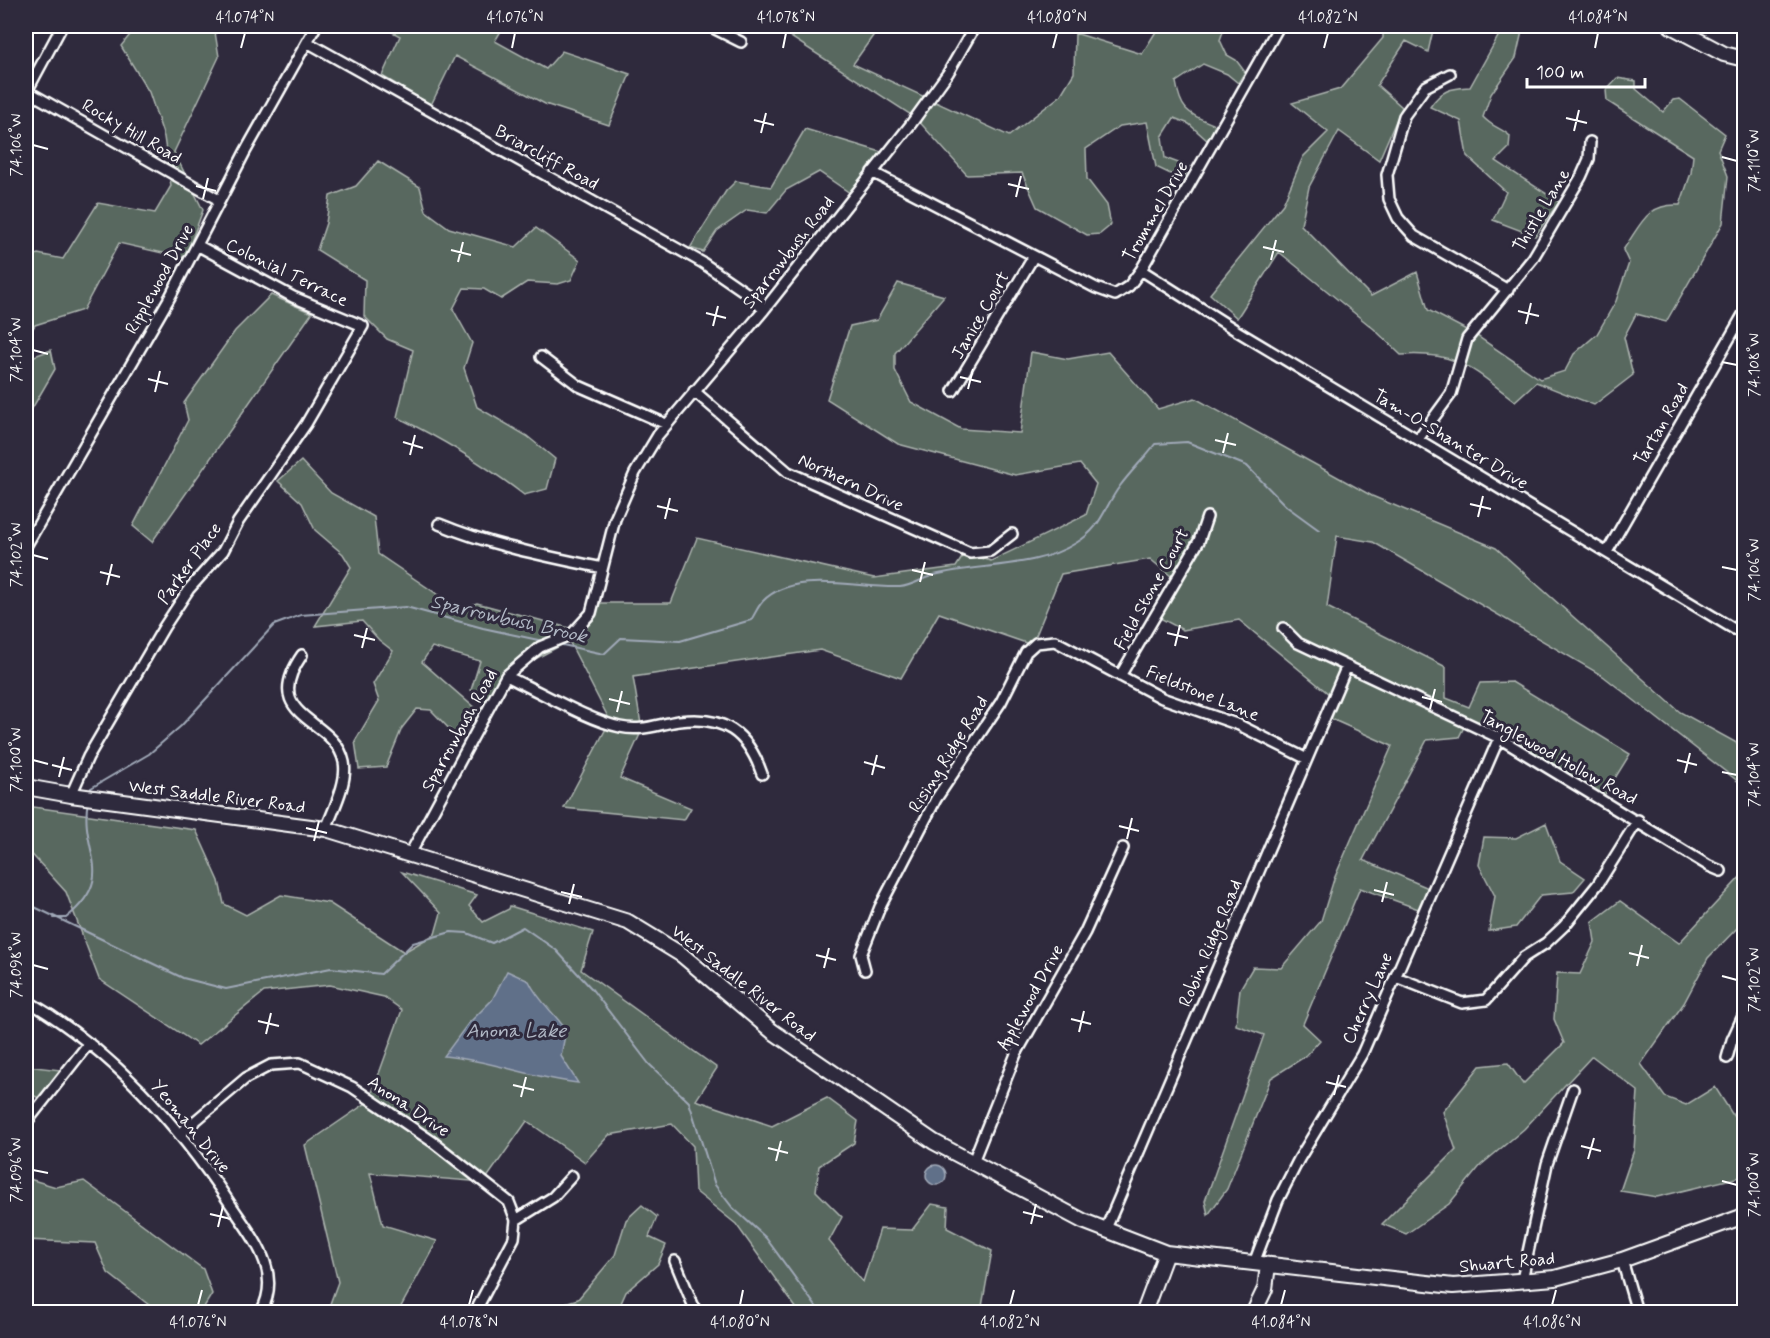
<svg xmlns="http://www.w3.org/2000/svg" width="1770" height="1338" font-family="Mynerve,sans-serif">
<style>
.green{fill:#58685f;stroke:#acb4af;stroke-width:1.5}
.water{fill:#616f89;stroke:#a0a9b8;stroke-width:1.5}
.lines{fill:none;stroke-linecap:round;stroke-linejoin:round}
.stream{stroke:#a0a9b8;stroke-width:2}
.street-casing{stroke:#fff;stroke-width:14}
.secondary-casing{stroke:#fff;stroke-width:18}
.street{stroke:#2f2a3d;stroke-width:9}
.secondary{stroke:#2f2a3d;stroke-width:14}
.ticks{fill:none;stroke:#fff;stroke-width:2}
.labels{text-anchor:middle;stroke-width:6;stroke-linejoin:round;paint-order:stroke}
.street-label{font-size:18px;fill:#fff;stroke:#2f2a3d}
.water-label{font-size:20px;font-style:italic;fill:#b0b7c4;stroke:#2f2a3d}
.neatline{fill:none;stroke:#fff;stroke-width:2}
.ticks-label{font-size:15px;text-anchor:middle;fill:#fff}
</style>
<rect width="100%" height="100%" fill="#2f2a3d"/>
<filter id="ink" filterUnits="userSpaceOnUse"><feTurbulence type="fractalNoise" baseFrequency=".0167" numOctaves="2"/><feDisplacementMap in="SourceGraphic" scale="12" xChannelSelector="R" yChannelSelector="G"/><feConvolveMatrix kernelMatrix="1 2 1 2 8 2 1 2 1" color-interpolation-filters="sRGB"/></filter>
<g filter="url(#ink)">
<path class="green" d="M137,26H214L219,57L174,152L203,210L185,258L119,243L83,310L35,325L26,338V259L38,254L63,259L98,203L155,213L171,186L164,137L149,92L121,46Z
M381,26H504L495,41L546,69L562,51L630,74L609,125L545,104L455,56L431,105L382,76L400,36Z
M786,26H880L853,64L1009,136L1060,96L1074,73L1075,33L1142,54L1157,30L1155,26H1225L1220,40L1227,55L1236,60L1245,72L1238,83L1227,74L1203,64L1176,82C1181,112 1188,113 1215,125L1208,141L1189,124L1174,118L1162,137L1165,158L1189,167L1183,180L1156,167L1147,122L1120,126L1086,149L1087,179L1107,205L1111,225L1100,234L1087,235L1037,207L1022,173L967,175L916,118L783,32Z
M1380,26H1434L1428,52L1406,41L1377,85L1402,107L1379,160L1339,131L1309,187L1301,225L1371,296L1417,272L1428,310L1474,334L1540,379L1565,371L1574,354L1597,334L1616,301L1629,263L1623,250C1641,225 1646,203 1680,205L1691,173L1693,156L1607,101L1606,90L1617,78L1636,81V89L1663,112L1673,100L1680,99L1725,134L1718,150L1728,176L1723,223L1666,322L1636,314L1624,337L1633,375L1594,405L1536,382L1515,401C1472,369 1458,351 1401,355L1374,329L1279,252L1237,318L1210,294L1283,204L1303,157L1328,132L1292,103L1340,89L1383,38V28Z
M1504,26L1523,27L1516,58L1491,94L1483,117C1492,127 1501,128 1510,136L1509,148L1496,161L1559,202L1535,236L1493,220L1506,192L1467,156L1461,121L1430,107C1441,90 1451,88 1470,87Z
M805,129L881,152L850,193L819,172L786,190L767,213L747,210L717,231L703,252L690,248L726,191L736,181L771,187Z
M378,161L420,187L426,211L449,228L516,247L536,228L580,260L571,280L558,284L527,282L501,299L484,289L464,288L453,309L472,343L464,368L477,407L527,436L555,459L547,489L524,495C484,464 442,439 397,417L413,350L387,339L364,316L365,280L317,250L326,223L330,196L356,186Z
M898,283L944,296L895,353V370L911,402L961,429L1020,433L1031,352L1068,359L1108,352L1158,409L1195,398L1372,496L1496,548L1680,712L1744,747V786L1603,676L1373,542L1337,536L1327,607L1446,667V698L1469,707L1480,683L1512,682L1630,754L1602,799L1465,725L1459,737L1427,740L1363,860L1433,890L1424,911L1360,888L1303,1024L1320,1040L1306,1056L1271,1078L1227,1189L1208,1215L1205,1201L1264,1035L1236,1025L1240,989L1253,967L1281,968L1321,921L1334,879L1392,746L1327,717L1335,699L1239,620L1183,630L1156,616L1177,581L1150,559L1061,574L1032,645L939,613L901,678L820,650L633,677L642,730L620,778L691,808L684,820L564,808L610,721L569,641L503,676L488,707L471,690L480,661L432,647L422,662L478,711L459,739L431,710L417,709L402,728L386,767L359,769L355,741L379,701L373,684L393,651L379,640L362,621L315,626L351,567L343,554L315,530L302,503L278,481L301,461L331,493L374,517L378,554L459,609L477,603L580,631L595,603H671L697,538L874,578L956,567L965,553L991,561L1086,515L1096,484L1080,464L1015,475L898,444L827,399L850,326L877,320Z
M271,295L312,313L152,542L133,526L188,420L184,403L235,331Z
M51,350L55,369L26,419V359Z
M26,806L196,830L219,881L224,904L246,915L281,895L329,903L404,952L435,934L441,913L402,872L477,895L469,906L483,922L509,909L510,906L593,932L581,970L717,1068L696,1100L772,1126L827,1098L858,1121L854,1143L819,1166L816,1191L842,1217L829,1241L863,1282L880,1229L912,1230L932,1204L948,1207L947,1228L992,1251L981,1312H799L736,1224L695,1191L693,1146L672,1124L609,1135L585,1162L527,1121L484,1182L370,1173L383,1225L437,1241L398,1312H327L338,1282L305,1145L369,1101L402,1010L384,997L330,985L264,992L198,1045L99,979L66,892L26,848Z
M1546,823L1560,861L1585,878L1573,892L1541,895L1516,927L1489,931L1495,896L1479,865L1484,837L1516,838Z
M1744,873V921L1708,958L1684,1003L1641,1064L1665,1097L1686,1105L1715,1087L1734,1117L1744,1112V1176L1657,1197L1620,1191L1634,1150L1638,1091L1592,1056L1524,1129L1481,1165L1449,1204L1406,1234L1382,1224L1456,1150L1443,1112L1480,1066L1508,1063L1523,1084L1564,1043L1554,1019L1557,973L1580,974L1595,942L1592,922L1620,901L1679,943Z
M26,1066L61,1070L41,1099L26,1092Z
M26,1178L56,1187L84,1181L203,1269L212,1294L201,1312H158L108,1273L95,1243L26,1240Z
M642,1205L657,1217L649,1237L666,1245L658,1264L626,1292L617,1312H550L551,1307L578,1299L615,1255L626,1220Z"/>
<path class="water" d="M507,971L529,981C538,1001 554,1012 566,1030L561,1056L578,1083C532,1078 490,1060 444,1056L467,1025L492,1000Z
M926 1175a10 10 0 1 1 20 0a10 10 0 1 1-20 0Z"/>
<g class="lines">
<path class="stream" d="M558,644L604,654L621,638L680,641L751,620C755,614 758,606 763,601C794,569 860,589 900,587C912,586 923,578 934,575C980,563 1035,569 1076,543C1102,528 1104,507 1120,486C1131,471 1144,459 1155,444L1187,442L1247,466L1286,506L1319,530
M90,793L91,788L149,754L181,726L274,625L301,615L406,607L483,628L543,641
M26,903L183,978L226,989L331,968L381,974L413,943L451,932L467,933L492,943L523,927L556,950L591,988L649,1064L689,1102L715,1185L732,1207L766,1238L820,1312
M54,918H66C120,874 78,852 88,801"/>
<defs>
<path id="street" d="M709,26L741,42
M307,42L703,263L748,294L764,310
M1450,74L1425,87L1404,116L1387,175L1389,199L1398,218L1414,236L1508,290
M27,91L219,200
M26,93L62,26
M872,172L1096,288L1115,295L1129,286L1141,270L1279,26
M1141,270L1237,331L1744,635
M541,357L579,386L666,424
M694,391L788,472L970,553L990,551L1012,534
M953,391L1034,256
M1418,439L1451,394L1467,339L1533,258L1581,177L1589,159L1590,142
M439,524C492,546 546,556 602,568
M26,546L170,297L245,152L316,26
M1607,552L1744,313
M1283,628L1298,643L1499,738L1709,866L1721,871
M302,655C258,719 335,717 344,762C348,782 333,810 326,829
M506,676C537,690 589,721 620,727C642,732 658,724 679,721C724,715 748,733 762,774
M1120,676L1199,541L1207,517
M71,795L88,757L164,627L189,589L223,551L238,522L306,424L363,326L293,297L197,245
M410,854L506,676L540,647L572,634L591,613L615,519L635,473L658,435L764,310L911,124L948,73L975,26
M865,970L861,955L880,907L936,799L1001,702L1026,652L1036,643L1055,641L1162,698L1239,725L1307,759
M1396,977L1462,1003L1486,1000L1524,957L1546,943L1564,926L1598,884L1638,820
M26,1000C112,1050 177,1123 231,1205C253,1238 283,1272 261,1312
M1727,1058L1732,1040L1744,1014
M26,1123L89,1043
M181,1133L246,1078L271,1065L300,1063L352,1087L433,1142L509,1202L516,1220L514,1238L475,1312
M972,1164L1016,1054L1085,932L1123,848
M516,1220L553,1197L572,1176
M1105,1231L1346,668
M1622,1260L1637,1312
M675,1261L696,1312
M1254,1263L1278,1200L1299,1159L1362,1054L1499,738
M1522,1280L1547,1164L1573,1089
M26,1312H27"/>
<path id="secondary" d="M1671,26L1724,54L1744,59
M26,787L71,795L326,829L628,922L682,955L772,1031L934,1142L1083,1221L1166,1253L1453,1286L1555,1278L1622,1260L1744,1216
M1144,1312L1166,1253
M1254,1312L1265,1289L1268,1265"/>
</defs>
<use href="#street" class="street-casing"/>
<use href="#secondary" class="secondary-casing"/>
<use href="#street" class="street"/>
<use href="#secondary" class="secondary"/>
</g>
</g>
<path class="ticks" d="M241,48L245,33M512,48L515,33M783,48L786,33M1053,48L1057,33M1324,48L1328,33M1595,48L1598,33M1566,118L1587,123M754,120L774,125M1574,131L1579,110M761,133L766,113M33,145L48,149M1722,157L1737,161M1008,184L1029,189M196,186L216,191M1016,197L1021,176M203,199L208,178M1263,247L1284,252M451,250L471,255M1271,260L1276,240M458,262L463,242M1518,311L1539,316M706,313L726,318M1526,324L1531,303M713,326L718,306M33,350L48,354M1722,362L1737,365M960,377L981,382M148,379L168,384M968,389L973,369M155,392L160,371M1215,440L1236,445M403,442L423,448M1223,453L1228,433M410,455L415,435M1470,504L1491,509M657,506L678,511M1478,517L1483,496M665,519L670,498M33,555L48,559M1722,567L1737,570M912,570L933,575M100,572L120,577M920,582L925,562M107,585L112,564M1167,633L1188,638M354,635L375,640M1175,646L1180,625M362,648L367,628M1422,697L1442,702M609,699L630,704M1430,709L1435,689M617,712L622,691M33,760L48,764M1677,760L1697,765M864,762L885,768M52,765L72,770M1722,772L1737,775M1685,773L1690,753M872,775L877,755M59,777L64,757M1119,826L1139,831M306,828L327,833M1127,839L1132,818M314,841L319,821M1374,890L1394,895M561,892L582,897M1382,902L1387,882M569,904L574,884M1629,953L1649,958M816,955L836,960M33,965L48,969M1637,966L1642,945M824,968L829,948M1722,976L1737,980M1071,1019L1091,1024M258,1021L279,1026M1079,1032L1084,1011M266,1034L271,1013M1326,1082L1346,1087M513,1085L534,1090M1334,1095L1339,1075M521,1097L526,1077M1581,1146L1601,1151M768,1148L788,1153M1588,1159L1594,1138M776,1161L781,1141M33,1170L48,1173M1722,1181L1737,1185M1023,1212L1043,1217M210,1214L231,1219M1031,1224L1036,1204M218,1227L223,1206M198,1305L202,1290M469,1305L473,1290M740,1305L743,1290M1010,1305L1014,1290M1281,1305L1285,1290M1552,1305L1556,1290"/>
<g class="labels">
<g class="street-label">
<text transform="translate(132 131) rotate(30)" y="6">Rocky Hill Road</text>
<text transform="translate(547 157) rotate(29)" y="6">Briarcliff Road</text>
<text transform="translate(1541 210) rotate(-59)" y="6">Thistle Lane</text>
<text transform="translate(1155 211) rotate(-60)" y="6">Trommel Drive</text>
<text transform="translate(788 252) rotate(-52)" y="6">Sparrowbush Road</text>
<text transform="translate(287 272) rotate(26)" y="6">Colonial Terrace</text>
<text transform="translate(159 279) rotate(-61)" y="6">Ripplewood Drive</text>
<text transform="translate(980 315) rotate(-60)" y="6">Janice Court</text>
<text transform="translate(1661 424) rotate(-60)" y="6">Tartan Road</text>
<text transform="translate(1451 439) rotate(31)" y="6">Tam-O-Shanter Drive</text>
<text transform="translate(851 482) rotate(25)" y="6">Northern Drive</text>
<text transform="translate(189 563) rotate(-54)" y="6">Parker Place</text>
<text transform="translate(1151 589) rotate(-61)" y="6">Field Stone Court</text>
<text transform="translate(1203 693) rotate(22)" y="6">Fieldstone Lane</text>
<text transform="translate(459 730) rotate(-61)" y="6">Sparrowbush Road</text>
<text transform="translate(948 754) rotate(-58)" y="6">Rising Ridge Road</text>
<text transform="translate(1559 757) rotate(29)" y="6">Tanglewood Hollow Road</text>
<text transform="translate(217 796) rotate(7)" y="6">West Saddle River Road</text>
<text transform="translate(1210 943) rotate(-67)" y="6">Robin Ridge Road</text>
<text transform="translate(744 983) rotate(38)" y="6">West Saddle River Road</text>
<text transform="translate(1030 997) rotate(-61)" y="6">Applewood Drive</text>
<text transform="translate(1367 998) rotate(-66)" y="6">Cherry Lane</text>
<text transform="translate(409 1106) rotate(34)" y="6">Anona Drive</text>
<text transform="translate(191 1126) rotate(51)" y="6">Yeoman Drive</text>
<text transform="translate(1507 1262) rotate(-5)" y="6">Shuart Road</text>
</g>
<g class="water-label">
<text transform="translate(509 618) rotate(13)" y="7">Sparrowbush Brook</text>
<text x="516" y="1037">Anona Lake</text>
</g>
</g>
<rect width="1770" height="1338" fill="none" stroke="#2f2a3d" stroke-width="66"/>
<path d="M1527 78v9h118v-9" fill="none" stroke="#ffffff" stroke-width="3"/>
<text x="1536" y="78" font-size="18" fill="#ffffff" stroke="#2f2a3d" stroke-width="4.5" paint-order="stroke">100 m</text>
<rect x="33" y="33" width="1704" height="1272" class="neatline"/>
<g class="ticks-label">
<text x="245" y="22">41.074°N</text>
<text x="515" y="22">41.076°N</text>
<text x="786" y="22">41.078°N</text>
<text x="1057" y="22">41.080°N</text>
<text x="1328" y="22">41.082°N</text>
<text x="1598" y="22">41.084°N</text>
<text transform="translate(16 145) rotate(-90)" y="5">74.106°W</text>
<text transform="translate(1754 161) rotate(-90)" y="5">74.110°W</text>
<text transform="translate(16 350) rotate(-90)" y="5">74.104°W</text>
<text transform="translate(1754 365) rotate(-90)" y="5">74.108°W</text>
<text transform="translate(16 555) rotate(-90)" y="5">74.102°W</text>
<text transform="translate(1754 570) rotate(-90)" y="5">74.106°W</text>
<text transform="translate(16 760) rotate(-90)" y="5">74.100°W</text>
<text transform="translate(1754 775) rotate(-90)" y="5">74.104°W</text>
<text transform="translate(16 965) rotate(-90)" y="5">74.098°W</text>
<text transform="translate(1754 980) rotate(-90)" y="5">74.102°W</text>
<text transform="translate(16 1170) rotate(-90)" y="5">74.096°W</text>
<text transform="translate(1754 1185) rotate(-90)" y="5">74.100°W</text>
<text x="198" y="1327">41.076°N</text>
<text x="469" y="1327">41.078°N</text>
<text x="740" y="1327">41.080°N</text>
<text x="1010" y="1327">41.082°N</text>
<text x="1281" y="1327">41.084°N</text>
<text x="1552" y="1327">41.086°N</text>
</g>
</svg>
